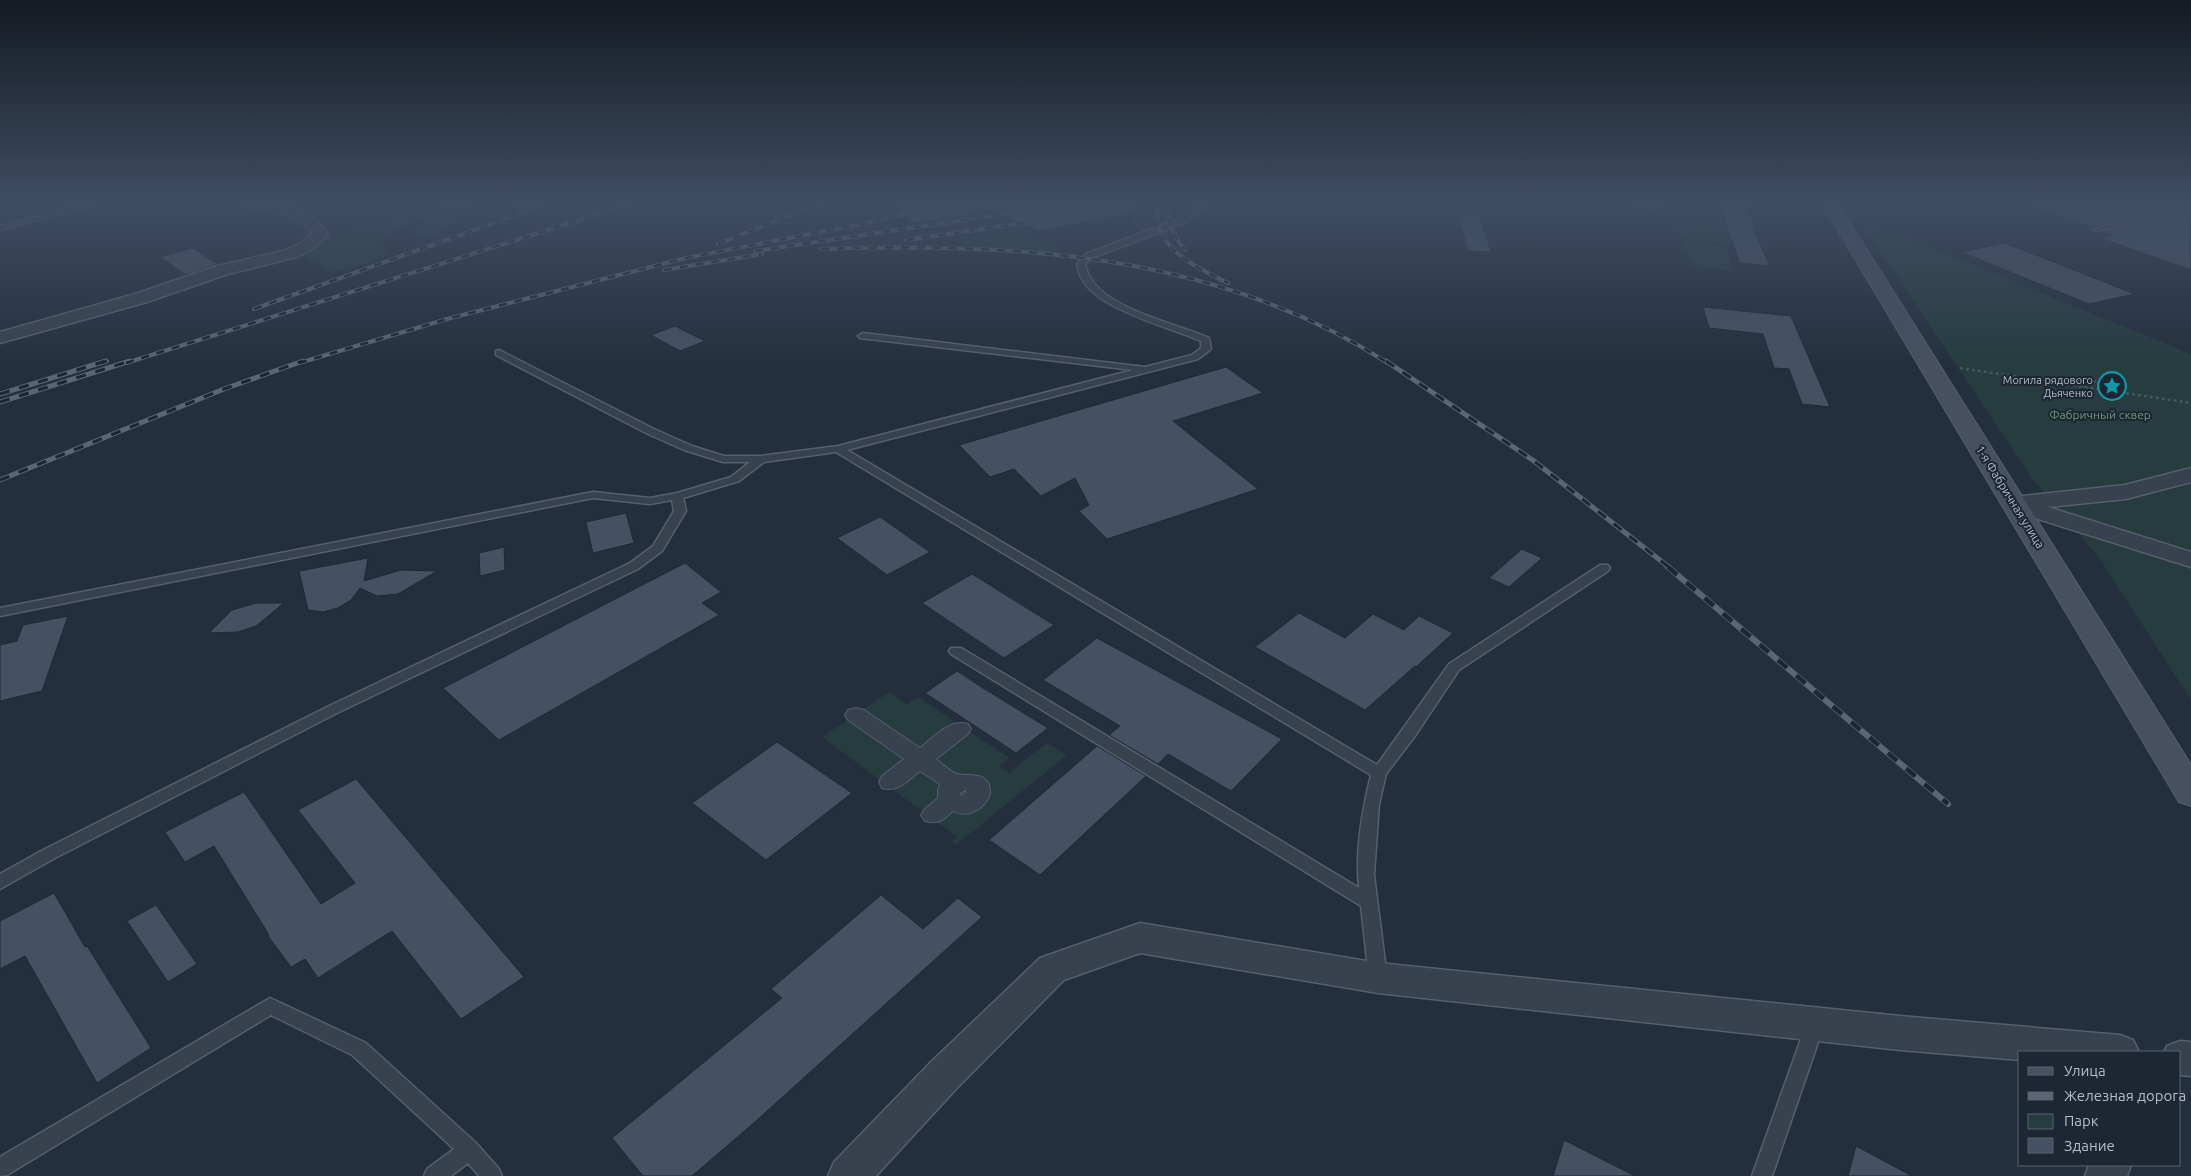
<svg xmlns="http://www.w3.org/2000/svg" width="2191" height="1176" font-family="Ubuntu,sans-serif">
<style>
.green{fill:#263c3f}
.building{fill:#455162;stroke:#1f2835}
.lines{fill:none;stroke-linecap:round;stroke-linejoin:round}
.service-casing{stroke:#565f6c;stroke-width:3}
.pedestrian-casing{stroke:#565f6c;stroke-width:2}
.minor-casing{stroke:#565f6c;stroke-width:3}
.secondary-casing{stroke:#565f6c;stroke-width:2}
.path-far1{stroke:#44595c;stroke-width:2;stroke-dasharray:2.5 2.5;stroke-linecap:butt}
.path{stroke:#44595c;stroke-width:2.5;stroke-dasharray:3 3;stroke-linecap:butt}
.service{fill:#38414e;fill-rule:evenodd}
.pedestrian{fill:#38414e;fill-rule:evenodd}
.minor{fill:#38414e;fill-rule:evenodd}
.secondary{fill:#465061;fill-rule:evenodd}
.rail-far2-casing{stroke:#5a6575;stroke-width:4}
.rail-far1-casing{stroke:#5a6575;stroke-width:5}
.rail-casing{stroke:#5a6575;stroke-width:6}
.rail-far2{stroke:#1d2633;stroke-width:2.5;stroke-dasharray:8;stroke-linecap:butt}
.rail-far1{stroke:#1d2633;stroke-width:3;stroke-dasharray:10;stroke-linecap:butt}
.rail{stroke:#1d2633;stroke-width:4.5;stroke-dasharray:12;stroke-linecap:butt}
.labels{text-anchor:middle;stroke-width:4;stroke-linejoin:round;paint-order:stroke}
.far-poi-label{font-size:11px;fill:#b4bcc9;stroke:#1d2633;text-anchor:end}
.park-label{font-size:12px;fill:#6b9a76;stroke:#1d2633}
.street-label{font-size:12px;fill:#b4bcc9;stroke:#1d2633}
</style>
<rect width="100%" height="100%" fill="#242f3e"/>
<path class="green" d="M438,202H489L478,207L446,214L461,220L431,236L409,232L425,222L418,220L387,233L382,241L387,255L353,268L330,272L301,255L310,247L368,221L383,222Z
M1858,219L2191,354V700L2099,558L2031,477Z
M1674,222L1754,229L1759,242L1743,240L1723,243L1682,239Z
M1019,232L1062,251L1054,254L966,246L961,239Z
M1683,242L1725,246L1733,271L1694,266Z
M889,692L907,704L918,697L1009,758L999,766L1009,773L1047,743L1067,755L956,845L952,842L957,837L822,737Z"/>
<path class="building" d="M891,202H1137L1138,212L1039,231L975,203L976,213L914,224Z
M1718,202H1746L1756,228H1753L1770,266L1740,263Z
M2029,202H2190L2091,227L2028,206Z
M2191,210V270L2100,238L2113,235L2103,231Z
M1459,215L1480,216L1491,252L1468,251Z
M2005,243L2135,294L2089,304L1961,252Z
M193,248L218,264L186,275L160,257Z
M1703,307L1791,316L1830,407L1802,404L1789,369L1774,368L1763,334L1709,328Z
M675,326L705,341L680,351L651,335Z
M1226,367L1263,393L1173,421L1258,489L1107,539L1079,511L1089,505L1075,478L1041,496L1014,469L990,477L959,445Z
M626,513L634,543L593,553L586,522Z
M880,517L930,552L887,575L837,538Z
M504,547L505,570L480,576L479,553Z
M1522,549L1542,558L1509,587L1489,578Z
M368,558L364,581L401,570L437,571L398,594L377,596L360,588L351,600L338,608L323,612L308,610L299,571Z
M685,563L721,592L702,603L719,615L499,740L443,688Z
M972,574L1054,625L1004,658L922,603Z
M256,603H284L256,626L238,632L209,633L232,610Z
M1299,613L1345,638L1373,614L1404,630L1419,616L1453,633L1416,667L1415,666L1365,710L1255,647Z
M68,616L42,691L0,701V645L17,641L23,625Z
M1097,638L1282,739L1231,791L1168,754L1158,764L1109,735L1120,726L1043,680Z
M957,671L983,688L1048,728L1016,753L925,693Z
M777,742L852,793L766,860L692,803Z
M1097,746L1146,776L1040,875L989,840Z
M356,779L524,977L461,1019L392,931L318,978L305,959L291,967L268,936L269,935L214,846L185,862L165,832L244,792L321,904L355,883L298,810Z
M54,893L85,947L87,946L151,1048L97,1083L25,956L0,969V921Z
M881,895L923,929L958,898L982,917L756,1121L692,1176H643L612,1138L782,998L771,989Z
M156,905L197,964L168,982L127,921Z
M1564,1140L1635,1176H1553Z
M1856,1146L1912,1176H1848Z"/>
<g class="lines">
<defs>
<path id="service" d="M91,202H104L0,230V226Z
M1205,202H1213L1184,223L1092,258L1085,264C1087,269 1088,275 1091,279C1112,311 1175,323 1209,338L1211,349L1198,359L847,450L1377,765L1449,664L1600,565H1608L1610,568L1608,571L1459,670L1415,736L1386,774L1379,804L1374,875L1387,978L1384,983L1378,986L1372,983L1369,978L1361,906L951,654L949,651L951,648H961L1359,888C1355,851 1362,811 1371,775L836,452L764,462L739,481L683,498L686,511L662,551L638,569L337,713L55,858L0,889V874L43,850L327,707L630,563L653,546L674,511L672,500L650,504L593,498L0,616V608L593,492L650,498L677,493L731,477L750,462H723L684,450L646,433L496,355V351L499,350L654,429L692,446L724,456H761L838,446L1133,370L860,338L858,336L863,333L1145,367L1192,355L1201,348V341C1169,327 1099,310 1082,279C1079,275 1078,269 1077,264L1086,254L1178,219Z
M1626,202H1646L1660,206L1656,208Z
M2191,204V208L2096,231L2092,229Z
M270,998L366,1043L476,1143L499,1169L502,1176H479L468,1163L451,1176H424L427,1169L454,1149L352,1055L271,1015L7,1175L0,1176V1157Z
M1815,1017L1821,1019L1824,1025L1772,1176H1752L1806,1025L1809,1019Z"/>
<path id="pedestrian" d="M856,708L864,710L920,748C933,738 950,718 968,724L971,729L968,734L936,759C942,763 951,773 958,774C969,777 983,771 989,785C994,800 978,813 964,814C961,814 956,812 953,811C943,820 938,825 925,821L921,815L925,809L938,798V789L940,784L920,771C908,780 898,793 882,788L879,782L882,776L904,759L848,720L845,715L848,710ZM966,790V793L961,796L960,793Z"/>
<path id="minor" d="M237,202C269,202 310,203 328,235L310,251L297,257L228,274L147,302L0,343V332L135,294L217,266L286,250L298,245L312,234C300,211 261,211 239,205Z
M2191,468V482L2126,499L2048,507L2191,552V567L2006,509L2003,504L2006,499L2014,497L2125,485Z
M1140,923L1378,963L1900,1016L2120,1035L2133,1040L2139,1052H2020V1060L1900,1050L1378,993L1140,953L1064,980L957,1088L876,1176H828L834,1162L931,1062L1040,958Z
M2180,1041L2191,1042V1076L2180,1075V1052H2164L2167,1046Z
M2089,1165H2131L2127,1176H2085Z"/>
<path id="secondary" d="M1821,202H1837L2191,765V806L2179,802Z"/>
</defs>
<use href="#service" class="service-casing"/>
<use href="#pedestrian" class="pedestrian-casing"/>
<use href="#minor" class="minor-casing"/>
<use href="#secondary" class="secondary-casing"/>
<path class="path-far1" d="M1128,202L1133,206L1135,222"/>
<path class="path" d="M1960,368L2191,403
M2082,386L2100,380"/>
<use href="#service" class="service"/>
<use href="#pedestrian" class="pedestrian"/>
<use href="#minor" class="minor"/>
<use href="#secondary" class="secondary"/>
<defs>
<path id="rail-far2" d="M1158,202C1157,211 1156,221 1159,229C1170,256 1204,271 1228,283
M1170,202C1166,222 1173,235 1185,250
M952,208L982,202
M510,211L528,202
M906,240L1024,223
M718,244L823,202
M821,249C1016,242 1218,254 1388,363
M755,251L1012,213
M664,270L762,254
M254,309L552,202
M102,363L107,361
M126,363L637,202
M299,363L447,319L686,258L857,225L959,202"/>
<path id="rail-far1" d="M1386,361L1534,461L1670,568
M0,394L106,361
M0,402L130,361
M0,480L224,389L303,361"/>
<path id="rail" d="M1668,567L1948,804"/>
</defs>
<use href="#rail-far2" class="rail-far2-casing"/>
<use href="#rail-far1" class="rail-far1-casing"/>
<use href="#rail" class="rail-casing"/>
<use href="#rail-far2" class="rail-far2"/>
<use href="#rail-far1" class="rail-far1"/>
<use href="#rail" class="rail"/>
</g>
<linearGradient id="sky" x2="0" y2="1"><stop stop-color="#141a22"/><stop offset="0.55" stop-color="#3f4d63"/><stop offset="1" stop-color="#3f4d63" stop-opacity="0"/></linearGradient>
<rect width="2191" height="367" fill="url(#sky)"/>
<defs>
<symbol id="sight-ring" viewBox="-11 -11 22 22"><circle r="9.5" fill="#1d2633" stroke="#0f9aa8" stroke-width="1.5"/><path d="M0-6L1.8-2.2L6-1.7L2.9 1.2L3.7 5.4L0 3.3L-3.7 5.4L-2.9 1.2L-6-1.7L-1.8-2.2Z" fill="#0f9aa8"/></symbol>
</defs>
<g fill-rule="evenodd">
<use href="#sight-ring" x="2096" y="370" width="32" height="32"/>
</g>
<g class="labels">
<g class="far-poi-label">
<text x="2093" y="384">Могила рядового<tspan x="2093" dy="13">Дьяченко</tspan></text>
</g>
<g class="park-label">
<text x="2100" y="419">Фабричный сквер</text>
</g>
<g class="street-label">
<text transform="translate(2010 497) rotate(58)" y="4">1-я Фабричная улица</text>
</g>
</g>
<rect x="2018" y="1051" width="162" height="115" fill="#1d2633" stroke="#59626f"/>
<rect x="2028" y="1067" width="25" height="8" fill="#465061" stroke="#59626f"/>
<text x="2064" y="1076" font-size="15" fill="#b4bcc9">Улица</text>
<rect x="2028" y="1092" width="25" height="8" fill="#5a6575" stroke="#59626f"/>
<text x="2064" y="1101" font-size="15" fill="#b4bcc9">Железная дорога</text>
<rect x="2028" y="1114" width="25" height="15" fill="#263c3f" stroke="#59626f"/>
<text x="2064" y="1126" font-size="15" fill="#b4bcc9">Парк</text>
<rect x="2028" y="1138" width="25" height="15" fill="#455162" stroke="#59626f"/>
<text x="2064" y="1151" font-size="15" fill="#b4bcc9">Здание</text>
</svg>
